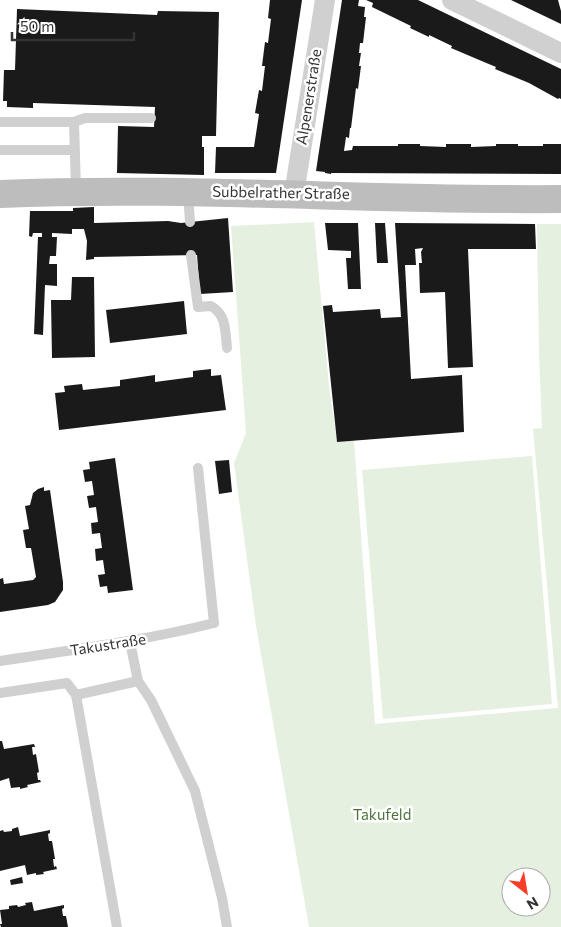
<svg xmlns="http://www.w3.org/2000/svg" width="561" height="927" font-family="Commissioner,sans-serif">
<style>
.green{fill:#e6f0e0;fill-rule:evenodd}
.building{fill:#1a1a1a}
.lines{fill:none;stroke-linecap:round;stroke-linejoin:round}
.lane{stroke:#d0d0d0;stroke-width:10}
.street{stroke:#d0d0d0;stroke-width:20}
.secondary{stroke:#bdbdbd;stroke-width:28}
.labels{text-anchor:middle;stroke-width:5;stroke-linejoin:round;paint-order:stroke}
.street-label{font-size:15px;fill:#333;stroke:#fff}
.park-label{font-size:15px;fill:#4b743a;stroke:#fff}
</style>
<rect width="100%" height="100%" fill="#fff"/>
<path class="green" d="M314,222L329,386L337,441H354L375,724L558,708L533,429L542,428L539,355L537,224H561V927H309L256,626L234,463L246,433L231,226ZM511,877H541V907H511Z
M532,456L552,704L383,719L362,470Z"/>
<path class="building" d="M270,0H302L276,173H215L216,147H254L259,114L255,113L259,90L262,91L265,66H262L265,42L268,43L271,19L268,18Z
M342,0H359L358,6L365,7L364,17H366L363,43H360L359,53H361L359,66H361L358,89L356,88L351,128H350L349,138L346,137L344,151L352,150L353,146H398V144H420V146L446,147V144H471V147L496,146V144H518V146H543V144H561V174L331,173V174L325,173V172L316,171Z
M366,0H418L561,69V99L559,98L558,99L529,83L495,69L496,67L484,62L451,48L452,46L429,35V37L410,28L411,26L372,7L373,3Z
M511,0H558L561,11V24Z
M17,9L157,15L158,11L219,12L216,136H202V147H204V175L117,173L118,126L154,127L155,107L33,103V108L7,107V101H3L4,70H15Z
M94,207V223L168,221L181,223L228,218L233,292L200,294L197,255L94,257V259L86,260L87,241L84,229H72V234L52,233V237H57L56,256H50L49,264H57V286L45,285L43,335L34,334L38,237H42V233H33L32,237L29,236L30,211H73V208Z
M325,223H358L361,289H348L346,258H351V251L328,250Z
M375,223H385L388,263H377Z
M395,223L535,224L536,249H468L473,367L448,368L445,292L420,293L419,263H422L421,252L423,248L415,249L416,265H405L411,379L462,375L464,432L337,442L323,306L332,305L333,312L380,309L381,318L401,317Z
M72,277H94L95,357L52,358L51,300H71Z
M184,301L187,334L110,343L106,310Z
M211,369V376L221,375L226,410L59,430L55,393L65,392L64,386L82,384L83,390L120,386V380L155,375V382L193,377V371Z
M115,458L133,590L108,593L107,586L100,587L98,575L105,574L103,560L96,561L95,549L102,548L100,533L92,534L91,523L98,522L96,507L89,508L87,496L94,495L92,481L85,482L83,470L90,469L89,462Z
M229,460L232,492L219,494L215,461Z
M44,487V491L50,490L63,582V590L55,602L48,605L0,612V579L3,578L4,584L33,580L36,577L31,548H26L23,530L29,529L25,506L30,505L33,493L38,489Z
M0,741H2L4,749L34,744L35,747H32L33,755L36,754L39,772L37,773L38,780H40L41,782L27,785L28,787L20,789V787L11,788L9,778L0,781Z
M18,827L20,836L50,830V833L48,834L49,841H52L55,859H53L54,867L56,866L57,869L43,872L44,874L36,875V873L27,875L25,865L0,871V831L3,830L4,832L12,831V829Z
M22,877L23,883L11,885L10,880Z
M32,902L34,911L64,905V908L62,909L63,916H66L68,927H1L0,924H2L0,910L9,909V906L17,905L18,907L26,905L25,903Z"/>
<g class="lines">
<path class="lane" d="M0,122H74L76,190
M74,122L85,118H151
M0,150H74
M188,193L190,222
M191,255L198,307L211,306C227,315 225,332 227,348
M130,642L138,681L151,700L195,791L222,898L227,927
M0,661C72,650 143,641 214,623L198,468
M0,693L67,683L76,695L117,927
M76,695L138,681"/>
<path class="street" d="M452,0L561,53
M294,194L325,0"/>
<path class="secondary" d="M0,194C187,186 374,201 561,199"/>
</g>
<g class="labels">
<g class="street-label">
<text transform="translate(309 97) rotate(-81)" y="5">Alpenerstraße</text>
<text transform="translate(281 193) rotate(1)" y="5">Subbelrather Straße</text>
<text transform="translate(108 645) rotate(-9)" y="5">Takustraße</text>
</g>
<g class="park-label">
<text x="382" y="820">Takufeld</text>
</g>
</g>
<g transform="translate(526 892) rotate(149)"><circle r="24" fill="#ffffff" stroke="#adadad"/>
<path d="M0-4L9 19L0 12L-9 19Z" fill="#f73c27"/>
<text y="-8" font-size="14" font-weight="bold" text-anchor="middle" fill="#333333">N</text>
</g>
<path d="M12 32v8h122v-8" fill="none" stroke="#333333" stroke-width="2.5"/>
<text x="20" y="32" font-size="15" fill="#333333" stroke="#ffffff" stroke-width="4" paint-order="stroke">50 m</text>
</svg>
